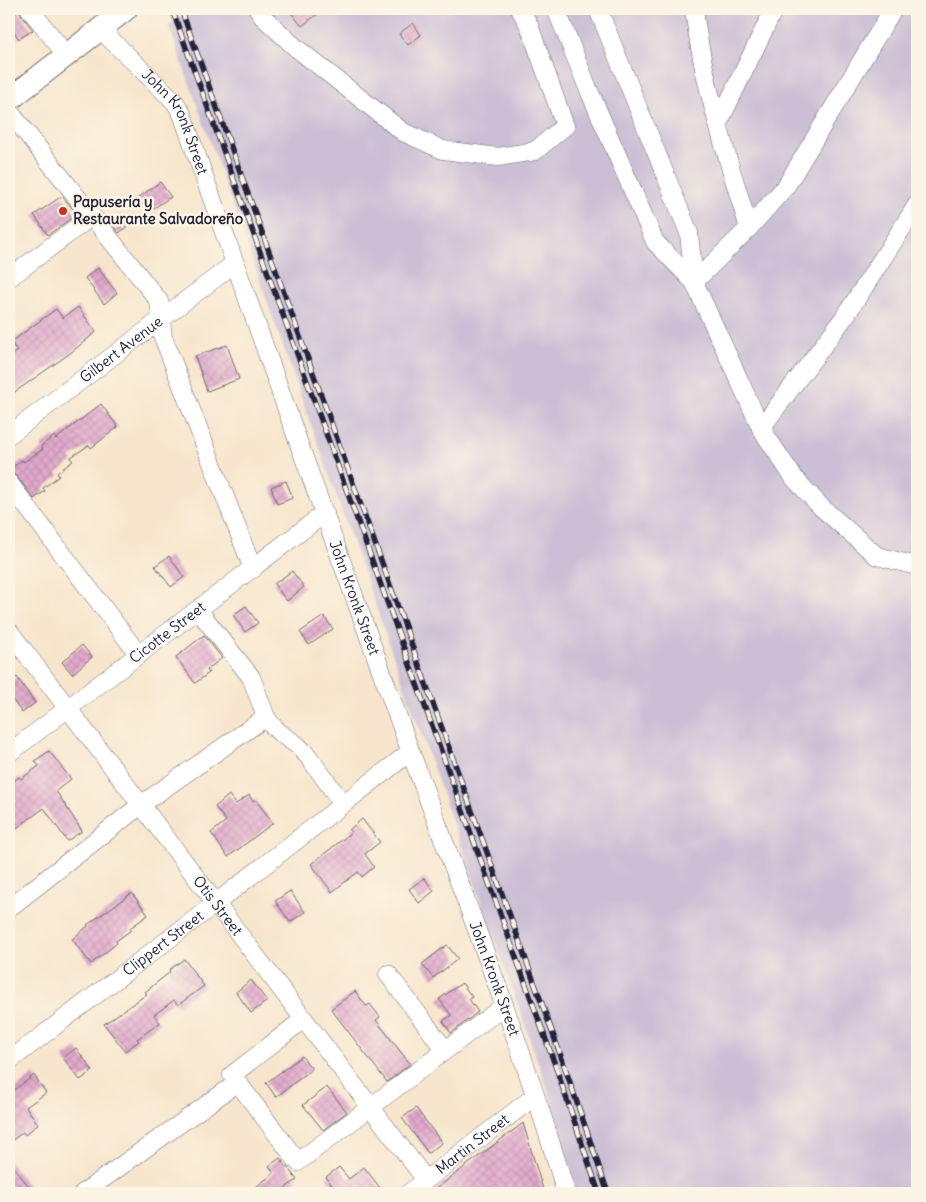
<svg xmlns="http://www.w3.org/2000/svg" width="926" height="1202" font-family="Delius,sans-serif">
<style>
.railway{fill:#cbbfd5}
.building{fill:url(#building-cross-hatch)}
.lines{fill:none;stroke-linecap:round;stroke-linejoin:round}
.minor-casing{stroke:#6d676e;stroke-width:19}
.major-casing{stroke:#6d676e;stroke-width:24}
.minor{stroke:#fff;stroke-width:18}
.major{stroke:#fff;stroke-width:22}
.rail-casing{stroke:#22223b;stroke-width:5.5}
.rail{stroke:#fcf5e5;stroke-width:4;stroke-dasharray:11;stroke-linecap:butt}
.poi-dot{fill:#c8321e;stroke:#fcf5e5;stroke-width:2}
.labels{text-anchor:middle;stroke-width:5;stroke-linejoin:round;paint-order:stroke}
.street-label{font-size:15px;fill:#22223b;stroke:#fcf5e5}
.poi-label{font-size:15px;font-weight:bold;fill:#22223b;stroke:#fcf5e5;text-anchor:start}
</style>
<defs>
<pattern id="building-cross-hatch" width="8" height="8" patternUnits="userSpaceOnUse" patternTransform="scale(1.25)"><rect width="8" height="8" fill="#e1a9cc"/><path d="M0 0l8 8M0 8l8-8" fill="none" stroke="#c191b0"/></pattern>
</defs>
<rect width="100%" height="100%" fill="#fcf5e5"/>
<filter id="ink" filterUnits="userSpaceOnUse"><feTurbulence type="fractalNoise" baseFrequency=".02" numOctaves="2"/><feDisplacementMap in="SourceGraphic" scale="10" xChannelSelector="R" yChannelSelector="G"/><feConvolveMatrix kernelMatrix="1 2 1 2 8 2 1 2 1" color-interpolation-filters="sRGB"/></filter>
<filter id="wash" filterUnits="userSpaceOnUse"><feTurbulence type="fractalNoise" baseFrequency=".0096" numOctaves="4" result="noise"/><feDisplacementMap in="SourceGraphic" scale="20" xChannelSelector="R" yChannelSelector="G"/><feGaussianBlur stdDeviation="1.12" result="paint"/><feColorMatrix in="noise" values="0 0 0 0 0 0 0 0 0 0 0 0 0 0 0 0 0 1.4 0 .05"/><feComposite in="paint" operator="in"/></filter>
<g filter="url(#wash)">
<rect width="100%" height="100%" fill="#f7e6cd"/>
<path class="railway" d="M191,9H917V1193H573L553,1104L169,26Z"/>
<g id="blocks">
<path class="building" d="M9,9H19L22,16L33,30L19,39L9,25Z
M288,9H324L302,26Z
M413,23L421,35L408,45L399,34Z
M160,182L171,197L148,212L138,198Z
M62,196L77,214L48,235L34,215Z
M120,215L129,225L119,233L111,223Z
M98,268L117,293L104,304L85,278Z
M78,307L96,332L69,354L9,396V357L17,351L11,342L56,309L63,318Z
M227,345L239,379L207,391L195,356Z
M101,404L118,427L91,448L89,445L70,458L73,461L57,473L59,476L43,488L45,491L34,499L17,477L9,470L22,460L24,462L43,449L41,446L54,436L56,439Z
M286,481L293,498L277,504L271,487Z
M169,556L184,577L171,587L155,566Z
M292,571L304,587L287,601L274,584Z
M246,606L258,623L245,632L233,615Z
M324,616L333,629L309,645L300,632Z
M204,635L222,658L207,670L209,673L195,683L176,657Z
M82,645L92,657L72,674L62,662Z
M17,677L35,703L22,713L9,695V683Z
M49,751L71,779L56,791L82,831L67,841L44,808L14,830L9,824V785L19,777L21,779L39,766L35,761Z
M229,795L236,804L249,795L253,801L255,799L273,823L228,857L211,833L226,821L215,807Z
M362,819L380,842L365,854L374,867L362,877L358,872L332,892L311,864L352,832L349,830Z
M424,878L434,891L419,903L409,889Z
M290,891L305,912L290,922L275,901Z
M132,893L148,915L130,928L131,930L116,941L117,943L91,964L72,939L88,926L87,925Z
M447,945L458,959L433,978L422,964Z
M184,959L204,986L178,1005L174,1000L154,1015L160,1023L137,1039L139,1041L125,1051L104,1024L147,994L145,992L170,972L169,970Z
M251,980L267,1001L251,1013L236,992Z
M462,983L472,997L469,999L478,1012L451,1033L443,1021L451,1015L439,999Z
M355,991L366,1006L370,1004L380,1017L376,1020L410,1064L387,1082L331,1009Z
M76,1048L93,1071L80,1080L63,1058Z
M302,1056L312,1069L276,1097L266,1083Z
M34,1075L46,1093L26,1107L38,1124L25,1135L23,1132L9,1143V1094Z
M327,1087L347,1112L323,1130L303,1105Z
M416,1108L442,1143L428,1153L402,1118Z
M523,1123L544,1193H430Z
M280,1158L297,1180L278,1193H248L274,1173L269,1166Z
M9,1161L30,1188L24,1193H15L9,1186Z
M339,1167L349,1179L364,1167L384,1193H338L326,1177Z"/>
</g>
</g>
<g filter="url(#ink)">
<use href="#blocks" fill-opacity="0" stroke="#6d676e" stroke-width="1"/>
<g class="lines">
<defs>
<g id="minor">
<path d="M30,9L66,55"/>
<path d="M258,9L262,16L295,47L403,132L443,150L498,157L535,151L565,126L529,25L520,9"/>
<path d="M556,9L588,88L655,242L694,282"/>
<path d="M598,9L689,233L694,282L762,430L794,478L821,507L877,556L917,566"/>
<path d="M694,9C703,83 727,157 749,228"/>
<path id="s1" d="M100,29L175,102L182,114C257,327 333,541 411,753C465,899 522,1044 566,1193"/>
<path d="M9,111L159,301L163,337L253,569"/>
<path d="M718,124L774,9"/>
<path d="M9,278L92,216"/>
<path d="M694,282L749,228L786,186L893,9"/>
<path d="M761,428L846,315L917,205"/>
<path id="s2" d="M9,435L235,263"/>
<path d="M9,483L139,655"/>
<path d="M198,610L251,677L266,717L271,724L280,733L297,745L308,756L343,804"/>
<path id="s3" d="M9,631L426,1180"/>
<path id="s4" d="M9,753L325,513"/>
<path d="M9,908L142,804L266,717"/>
<path d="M388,974L445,1050"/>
<path d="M304,1019L232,1075L298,1162L504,1006"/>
<path id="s5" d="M9,1061L203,913L410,752"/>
<path d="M83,1193L237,1083"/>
<path id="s6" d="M409,1193L535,1096"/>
</g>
<path id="major" d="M9,100L126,9"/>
</defs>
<use href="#minor" class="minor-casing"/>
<use href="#major" class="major-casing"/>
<use href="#minor" class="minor"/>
<use href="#major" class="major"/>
<defs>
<path id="rail" d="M172,9L554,1062L599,1193
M181,9L562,1059L608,1193"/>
</defs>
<use href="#rail" class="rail-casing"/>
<use href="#rail" class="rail"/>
</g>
</g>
<circle class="poi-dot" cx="63" cy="211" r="5"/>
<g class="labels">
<g class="street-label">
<text dy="5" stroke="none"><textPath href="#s1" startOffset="122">John Kronk Street</textPath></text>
<text dy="5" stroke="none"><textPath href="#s2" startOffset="141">Gilbert Avenue</textPath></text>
<text dy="5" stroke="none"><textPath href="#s1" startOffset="632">John Kronk Street</textPath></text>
<text dy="5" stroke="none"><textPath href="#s4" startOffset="199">Cicotte Street</textPath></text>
<text dy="5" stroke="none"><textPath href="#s3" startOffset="345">Otis Street</textPath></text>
<text dy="5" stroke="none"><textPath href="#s5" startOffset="194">Clippert Street</textPath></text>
<text dy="5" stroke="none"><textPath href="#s1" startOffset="1038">John Kronk Street</textPath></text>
<text dy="5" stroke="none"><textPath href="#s6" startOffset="80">Martin Street</textPath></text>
</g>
<g class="poi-label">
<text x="73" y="207">Papusería y<tspan x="73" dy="17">Restaurante Salvadoreño</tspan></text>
</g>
</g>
<rect width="926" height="1202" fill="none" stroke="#fcf5e5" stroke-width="30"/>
</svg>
